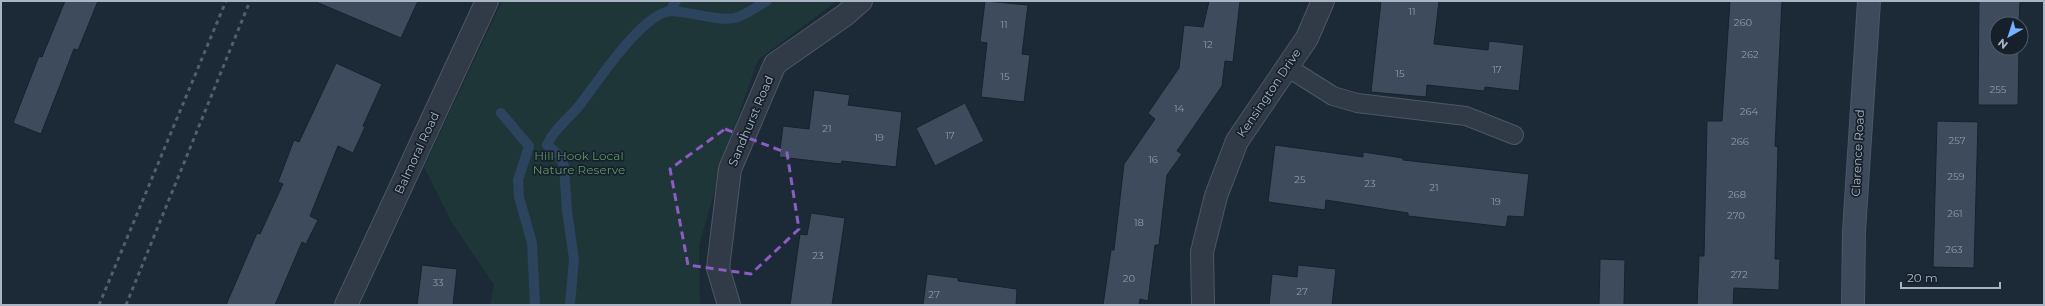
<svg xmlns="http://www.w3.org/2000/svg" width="2045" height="306" font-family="Montserrat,sans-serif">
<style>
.green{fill:#1e3638}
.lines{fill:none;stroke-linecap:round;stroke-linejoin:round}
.stream{stroke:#2c445e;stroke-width:10}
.building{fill:#3d4b5c;stroke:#18222d}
.lane-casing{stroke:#4d5865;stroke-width:20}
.street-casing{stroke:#4d5865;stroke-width:24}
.secondary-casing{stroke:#4d5865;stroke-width:24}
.lane{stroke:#303b47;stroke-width:18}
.street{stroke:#303b47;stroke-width:22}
.secondary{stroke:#3d4a5b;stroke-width:22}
.rail{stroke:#515f6f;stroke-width:3;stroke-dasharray:4 4;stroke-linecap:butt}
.marked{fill:none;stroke:#8b5cc1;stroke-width:3;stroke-dasharray:8 5;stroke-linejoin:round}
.labels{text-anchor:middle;stroke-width:3.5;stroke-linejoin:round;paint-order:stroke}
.number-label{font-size:10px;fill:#8e9aab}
.street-label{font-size:12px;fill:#a9b5c5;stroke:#16202b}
.park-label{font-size:12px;fill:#5f9768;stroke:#16202b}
</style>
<rect width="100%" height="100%" fill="#1c2937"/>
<path class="green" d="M502,1H837L758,60L728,146L699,245L700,305H490L494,285L452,223L424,167Z"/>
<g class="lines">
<path class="stream" d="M670,11L676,1
M501,113L529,146L518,180L519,197L532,243L535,305
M570,305L574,259L567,211L564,166L559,155L547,145C554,129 568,119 579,106C597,83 642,13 671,11C688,11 719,22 735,18C746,15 757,6 767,1"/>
</g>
<path class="building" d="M65,1H98L78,50L74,49L41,134L13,123L39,56L42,57Z
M314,1H418L401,38Z
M985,1L1028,5L1022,54L1030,55L1024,102L981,97L987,43L980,42Z
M1209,1H1240L1233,62L1225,61L1222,86L1177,151L1182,154L1167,175L1159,245H1155L1148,301L1140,299L1139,305H1103L1111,250H1114L1124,164L1155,119L1148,113L1179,68L1184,25L1203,27Z
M1381,1H1439L1434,44L1488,50L1489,41L1524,45L1519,91L1485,87L1484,91L1427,85L1426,97L1371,92Z
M1730,1H1782L1775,146L1778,147L1775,259H1780L1779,290L1734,288L1733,305H1697L1699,256H1704L1707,121H1722Z
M1979,1H2020L2019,24H1997V48H2019L2018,105H1978Z
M336,63L382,84L363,126L365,127L353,153L338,146L310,216L318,220L306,244L302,242L275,305H226L257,233L260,234L283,184L278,182L294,140L299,142Z
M814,90L850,95L848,105L902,112L896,167L842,161L841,164L779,157L783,126L809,129Z
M965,103L984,141L935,166L916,128Z
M1937,121L1978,122L1974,268L1933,267Z
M1275,145L1363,157V152L1403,158V160L1529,174L1524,217L1508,216L1506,227L1408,216V213L1326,200L1325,210L1268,202Z
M811,213L845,218L832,305H790L800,234L807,235Z
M1600,259L1625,260L1624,305H1599Z
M422,265L457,269L453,305H417Z
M1298,265L1336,269L1332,305H1269L1272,274L1297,277Z
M927,274L958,278V281L1017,289L1016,305H923Z"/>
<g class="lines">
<defs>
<path id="lane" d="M1287,67L1333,96L1357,103L1466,116L1514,135"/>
<path id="street" d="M346,305L487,1
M729,305L718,268L730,169L775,64L845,15L861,1
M1203,305L1202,252L1216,196L1237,141L1307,38L1323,1"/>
<path id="secondary" d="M1853,305L1854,231L1869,1"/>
</defs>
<use href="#lane" class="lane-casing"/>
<use href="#street" class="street-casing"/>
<use href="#secondary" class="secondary-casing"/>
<use href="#lane" class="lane"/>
<use href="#street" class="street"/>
<use href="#secondary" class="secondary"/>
<path class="rail" d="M99,305L226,1
M126,305L250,1"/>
</g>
<path class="marked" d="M725,129L787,153L799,229L751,274L688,265L670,169Z"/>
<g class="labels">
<g class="number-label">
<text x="1412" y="15">11</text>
<text x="1743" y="26">260</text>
<text x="1004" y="28">11</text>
<text x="1208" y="48">12</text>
<text x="1750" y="58">262</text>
<text x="1497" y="73">17</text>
<text x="1400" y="77">15</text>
<text x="1005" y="80">15</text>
<text x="1998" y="93">255</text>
<text x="1179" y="112">14</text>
<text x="1749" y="115">264</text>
<text x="827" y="132">21</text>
<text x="950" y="139">17</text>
<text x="879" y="141">19</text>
<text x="1957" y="144">257</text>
<text x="1740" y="145">266</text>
<text x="1153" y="163">16</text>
<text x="1956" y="180">259</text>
<text x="1300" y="183">25</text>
<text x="1370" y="187">23</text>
<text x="1434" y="191">21</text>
<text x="1737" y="198">268</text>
<text x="1496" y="205">19</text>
<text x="1955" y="217">261</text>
<text x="1736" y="219">270</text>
<text x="1139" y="226">18</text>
<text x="1954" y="253">263</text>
<text x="818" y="259">23</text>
<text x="1739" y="278">272</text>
<text x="1129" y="282">20</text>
<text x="438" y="286">33</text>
<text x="1302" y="295">27</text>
<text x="934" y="298">27</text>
</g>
<g class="street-label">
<text transform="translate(1269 93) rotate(-56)" y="4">Kensington Drive</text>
<text transform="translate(751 121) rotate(-67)" y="4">Sandhurst Road</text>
<text transform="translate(417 153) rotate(-65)" y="4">Balmoral Road</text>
<text transform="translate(1858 153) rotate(-87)" y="4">Clarence Road</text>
</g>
<g class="park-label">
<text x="579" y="160">Hill Hook Local<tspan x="579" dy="14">Nature Reserve</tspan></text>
</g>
</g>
<rect width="2045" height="306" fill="none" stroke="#a9b5c5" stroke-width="4"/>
<g transform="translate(2009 36) rotate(219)"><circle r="19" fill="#16202b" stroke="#515c69"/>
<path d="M0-3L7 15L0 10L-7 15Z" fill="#74b2ff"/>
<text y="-6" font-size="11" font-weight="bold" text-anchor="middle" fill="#a9b5c5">N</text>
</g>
<path d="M1901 282v6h99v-6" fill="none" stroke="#a9b5c5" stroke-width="2"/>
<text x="1907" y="282" font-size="12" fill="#a9b5c5" stroke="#16202b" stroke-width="3" paint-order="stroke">20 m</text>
</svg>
